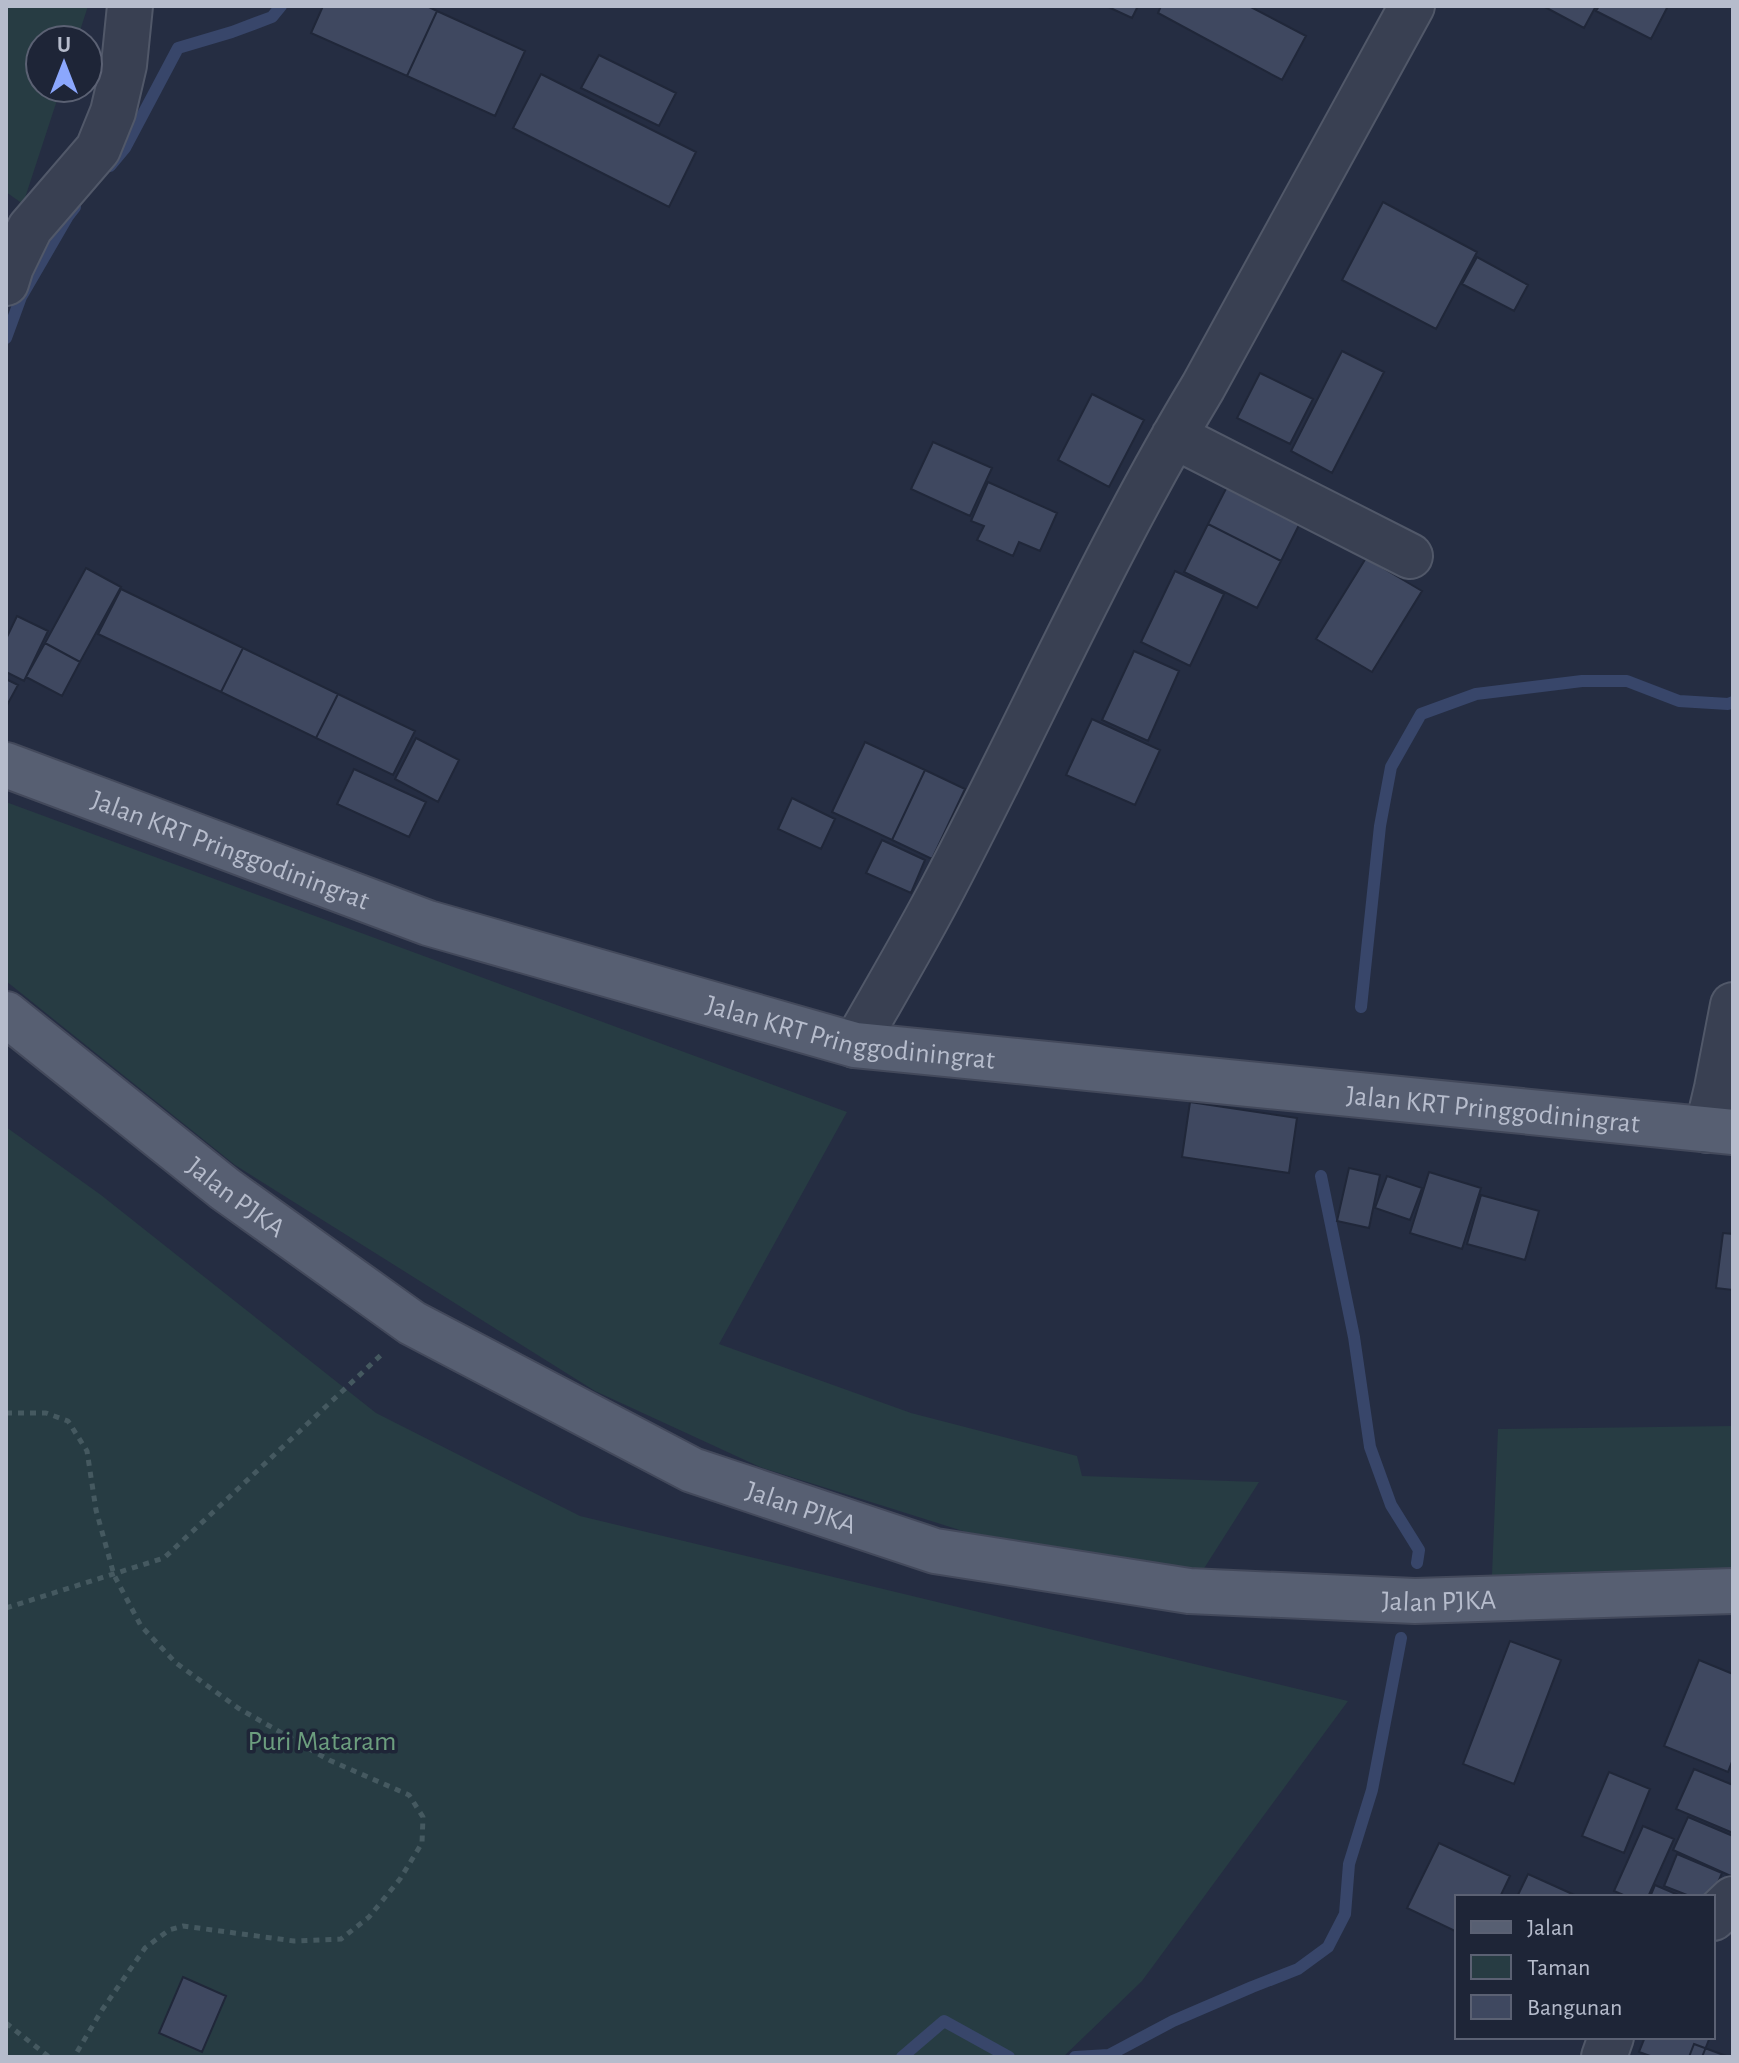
<svg xmlns="http://www.w3.org/2000/svg" width="1739" height="2063" font-family="'Alegreya Sans',sans-serif">
<style>
.green{fill:#273c43}
.lines{fill:none;stroke-linecap:round;stroke-linejoin:round}
.stream{stroke:#38466a;stroke-width:12}
.building{fill:#3f4860;stroke:#202739;stroke-width:2}
.minor-casing{stroke:#515869;stroke-width:48}
.major-casing{stroke:#43495b;stroke-width:48}
.path{stroke:#455960;stroke-width:5;stroke-dasharray:6 6;stroke-linecap:butt}
.minor{stroke:#394052;stroke-width:44}
.major{stroke:#575f72;stroke-width:44}
.labels{text-anchor:middle;stroke-width:7;stroke-linejoin:round;paint-order:stroke}
.street-label{font-size:28px;fill:#b6bccc;stroke:#1e2537}
.park-label{font-size:28px;fill:#6c9e7e;stroke:#1e2537}
</style>
<rect width="100%" height="100%" fill="#252d42"/>
<path class="green" d="M6,6H88L77,40H40V88H61L23,204L6,192Z
M6,802L847,1112L719,1344L911,1413L1077,1456L1082,1476L1259,1482L1203,1570L966,1532L760,1467L595,1391L235,1165L6,981Z
M6,1127L101,1195L376,1413L580,1516L1348,1701L1142,1981L1063,2057H6Z
M1733,1426V1591L1491,1599L1498,1429Z"/>
<g class="lines">
<path class="stream" d="M110,166L125,148L178,48L232,32L272,17L281,6
M6,338L21,297L68,216L75,207
M1361,1007L1380,826L1391,767L1421,714L1476,694L1582,681H1627L1679,701L1728,704L1733,702
M1321,1176L1354,1337L1370,1447L1391,1505L1419,1550L1417,1563
M902,2057L944,2021L1009,2057
M1075,2057L1109,2055L1173,2021L1252,1987L1298,1969L1328,1947L1345,1914L1349,1864L1372,1790L1401,1638"/>
</g>
<path class="building" d="M323,6H427L437,11L407,76L311,33Z
M1106,6H1138L1132,18Z
M1161,6H1249L1306,36L1282,80L1158,13Z
M1543,6H1596L1584,28Z
M1599,6H1668L1651,39L1596,11Z
M437,11L525,51L495,116L407,76Z
M599,55L676,93L659,126L581,88Z
M541,74L696,152L669,207L513,128Z
M1383,202L1477,252L1436,329L1342,280Z
M1477,257L1528,285L1514,311L1462,284Z
M1342,351L1384,372L1332,473L1291,451Z
M1260,373L1313,399L1290,444L1237,418Z
M1092,394L1144,420L1109,487L1058,460Z
M933,442L992,468L970,516L911,489Z
M1233,475L1306,511L1281,561L1208,524Z
M988,482L1057,513L1040,551L1019,542L1013,556L977,540L984,526L971,521Z
M1208,524L1281,561L1257,608L1184,572Z
M1366,558L1422,591L1372,672L1316,639Z
M86,568L121,587L80,662L45,643Z
M1175,571L1224,594L1190,666L1141,642Z
M121,589L243,648L221,692L98,634Z
M17,616L48,631L24,681L6,672V639Z
M45,643L80,662L62,696L26,677Z
M243,648L338,694L316,738L221,692Z
M1134,651L1179,671L1148,741L1102,720Z
M6,679L18,685L6,707Z
M338,694L415,731L393,775L316,738Z
M1092,719L1160,750L1135,805L1066,775Z
M416,738L459,760L438,802L395,779Z
M865,742L925,770L892,840L832,812Z
M354,769L426,802L409,837L337,804Z
M925,770L965,789L932,859L892,840Z
M792,798L835,819L821,849L778,829Z
M882,840L925,860L911,893L866,873Z
M1190,1102L1297,1118L1289,1173L1182,1157Z
M1349,1168L1380,1175L1369,1228L1337,1221Z
M1429,1172L1481,1188L1462,1249L1410,1233Z
M1387,1176L1422,1188L1410,1220L1375,1208Z
M1481,1195L1539,1211L1525,1260L1467,1244Z
M1723,1233L1733,1234V1290L1716,1288Z
M1510,1641L1561,1660L1514,1784L1463,1764Z
M1699,1660L1733,1674V1759L1728,1772L1664,1746Z
M1694,1769L1733,1785V1833L1676,1809Z
M1609,1772L1650,1789L1624,1853L1582,1836Z
M1688,1817L1733,1836V1877L1673,1850Z
M1643,1826L1674,1839L1648,1897H1628L1614,1891Z
M1439,1843L1510,1876L1500,1897H1457V1932L1407,1908Z
M1677,1854L1722,1873L1712,1897H1692L1664,1886Z
M1528,1874L1579,1897H1517Z
M1655,1885L1683,1897H1650Z
M183,1977L226,1996L202,2052L159,2033Z
M1645,2037H1710L1702,2057H1653L1639,2052Z
M1694,2044L1729,2057H1689Z"/>
<g class="lines">
<defs>
<path id="minor" d="M6,283L11,267L30,228L98,149L113,112L124,65L130,6
M1174,436L1410,556
M855,1045C885,992 916,940 944,886C1031,720 1106,548 1203,387L1412,6
M1707,1130L1717,1088L1733,1005
M1713,1918L1733,1899
M1604,2057L1611,2037"/>
<g id="major">
<path id="s1" d="M6,765L428,923L855,1045L1733,1132"/>
<path id="s2" d="M6,1014L225,1189L412,1323L692,1470L935,1551L1189,1591L1415,1601L1733,1591"/>
</g>
</defs>
<use href="#minor" class="minor-casing"/>
<use href="#major" class="major-casing"/>
<path class="path" d="M6,1413H46L68,1421L87,1451L96,1510L114,1575L141,1626L176,1663L238,1708L329,1760L409,1795L423,1817L422,1843L400,1879L369,1917L341,1939L294,1941L183,1926L169,1930L145,1948L102,2010L74,2057
M6,1608L164,1558L381,1355
M6,2023L49,2057"/>
<use href="#minor" class="minor"/>
<use href="#major" class="major"/>
</g>
<g class="labels">
<g class="street-label">
<text dy="10" stroke="none"><textPath href="#s1" startOffset="240">Jalan KRT Pringgodiningrat</textPath></text>
<text dy="10" stroke="none"><textPath href="#s1" startOffset="888">Jalan KRT Pringgodiningrat</textPath></text>
<text dy="10" stroke="none"><textPath href="#s1" startOffset="1536">Jalan KRT Pringgodiningrat</textPath></text>
<text dy="10" stroke="none"><textPath href="#s2" startOffset="294">Jalan PJKA</textPath></text>
<text dy="10" stroke="none"><textPath href="#s2" startOffset="942">Jalan PJKA</textPath></text>
<text dy="10" stroke="none"><textPath href="#s2" startOffset="1590">Jalan PJKA</textPath></text>
</g>
<g class="park-label">
<text x="322" y="1750">Puri Mataram</text>
</g>
</g>
<rect width="1739" height="2063" fill="none" stroke="#b6bccc" stroke-width="16"/>
<rect x="1455" y="1895" width="260" height="144" fill="#1e2537" stroke="#5b6173" stroke-width="2"/>
<rect x="1471" y="1921" width="40" height="12" fill="#575f72" stroke="#5b6173" stroke-width="2"/>
<text x="1527" y="1935" font-size="24" fill="#b6bccc">Jalan</text>
<rect x="1471" y="1955" width="40" height="24" fill="#273c43" stroke="#5b6173" stroke-width="2"/>
<text x="1527" y="1975" font-size="24" fill="#b6bccc">Taman</text>
<rect x="1471" y="1995" width="40" height="24" fill="#3f4860" stroke="#5b6173" stroke-width="2"/>
<text x="1527" y="2015" font-size="24" fill="#b6bccc">Bangunan</text>
<g transform="translate(64 64)"><circle r="38" fill="#1e2537" stroke="#5b6173" stroke-width="2"/>
<path d="M0-6L14 30L0 20L-14 30Z" fill="#8ba7fd"/>
<text y="-12" font-size="22" font-weight="bold" text-anchor="middle" fill="#b6bccc">U</text>
</g>
</svg>
